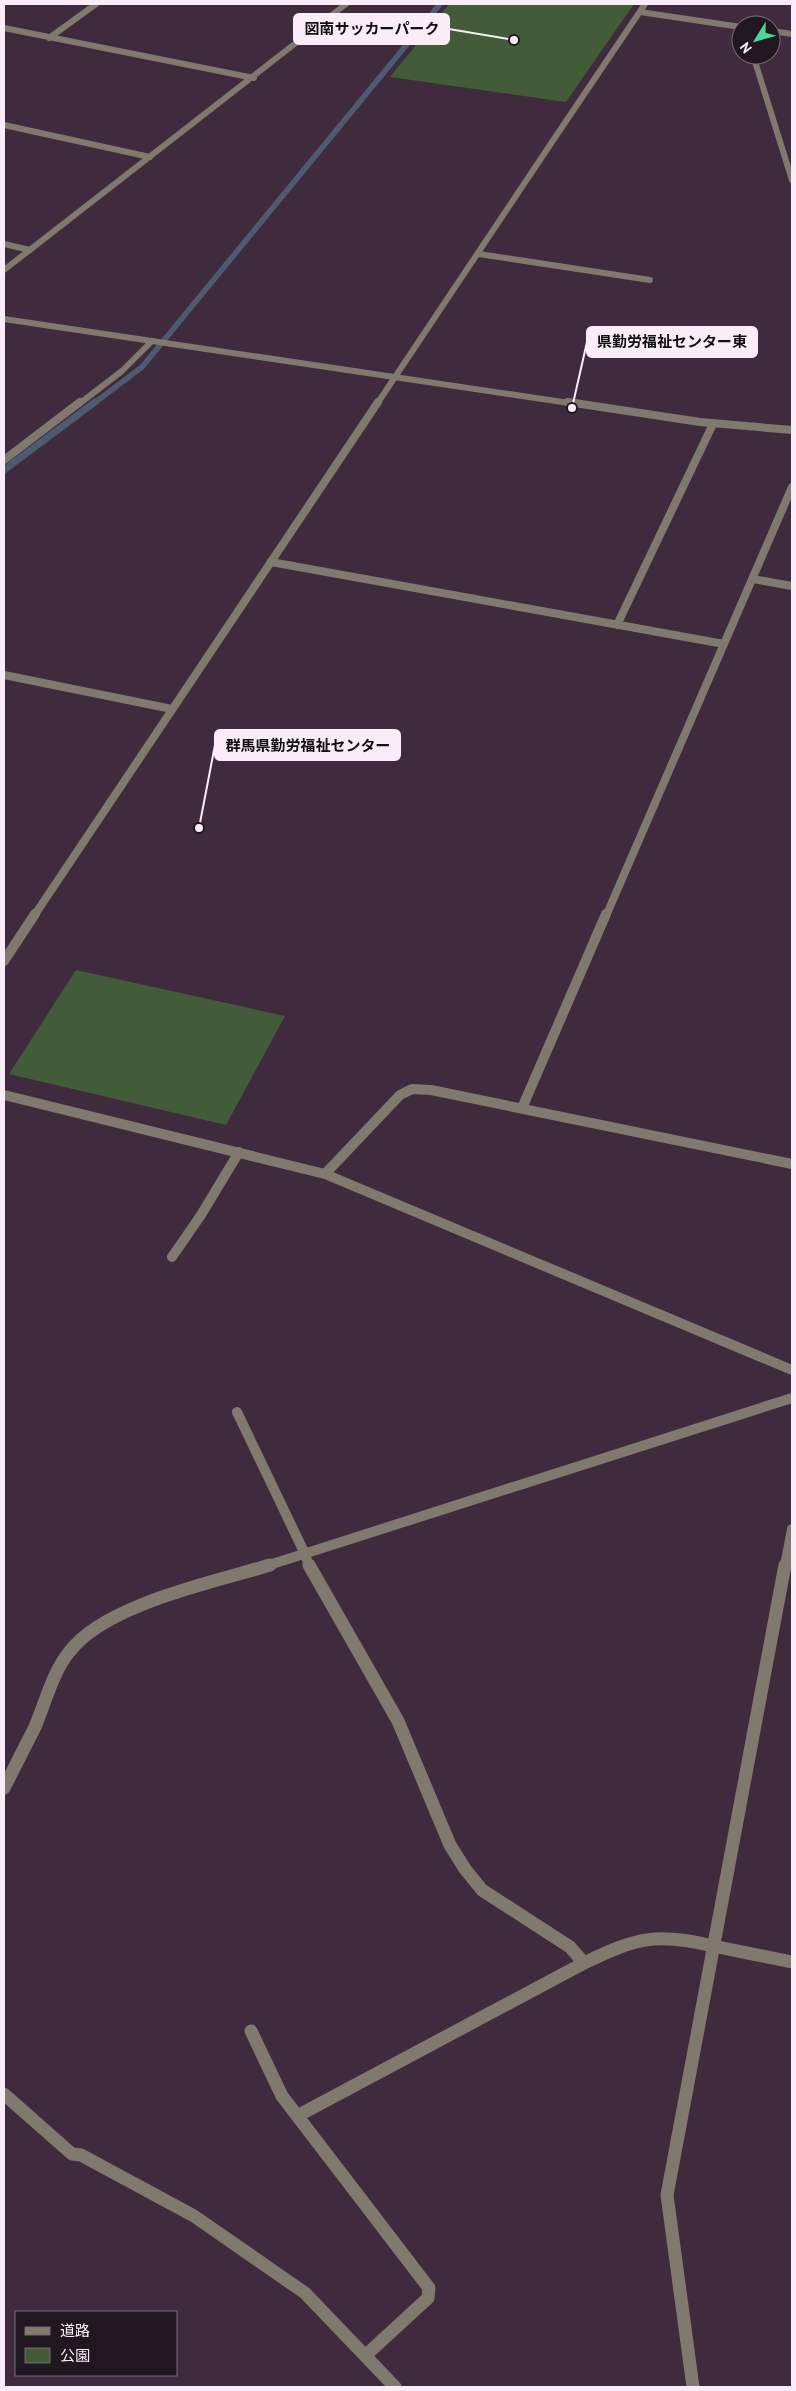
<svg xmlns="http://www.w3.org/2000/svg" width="796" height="2391" font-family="'PT Sans','Noto Sans JP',sans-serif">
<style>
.green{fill:#425b38}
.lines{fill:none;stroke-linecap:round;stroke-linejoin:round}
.stream-far1{stroke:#4c5a72;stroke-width:5.5}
.stream{stroke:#4c5a72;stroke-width:7}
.service-far3{stroke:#80796d;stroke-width:6}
.service-far2{stroke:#80796d;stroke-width:8}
.service-far1{stroke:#80796d;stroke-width:10}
.service{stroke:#80796d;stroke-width:13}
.minor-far3{stroke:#80796d;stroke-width:6}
.minor-far2{stroke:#80796d;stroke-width:8}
.minor-far1{stroke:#80796d;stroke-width:10}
.minor{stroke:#80796d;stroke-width:13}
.tertiary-far2{stroke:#80796d;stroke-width:6}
.tertiary-far1{stroke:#80796d;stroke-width:8}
.tertiary{stroke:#80796d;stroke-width:10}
.leader{fill:none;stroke:#faecf8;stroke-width:2}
.callout-dot{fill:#faecf8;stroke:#211720;stroke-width:2}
.callout{fill:#faecf8;stroke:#faecf8;stroke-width:2}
.callout-label{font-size:15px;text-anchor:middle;font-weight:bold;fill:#111}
</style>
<rect width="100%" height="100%" fill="#402b3e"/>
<path class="green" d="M449,4H634L566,102L390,77Z
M76,970L285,1016L226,1125L9,1074Z"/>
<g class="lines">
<path class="stream-far1" d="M93,404L142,367L440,4"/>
<path class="stream" d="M4,470L95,402"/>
<path class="service-far3" d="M771,31L792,34
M4,125L150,157
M479,254L650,280
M79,404L122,371L152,341"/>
<path class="service-far2" d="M4,460L80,402
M753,579L792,586"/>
<path class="service-far1" d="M172,1257L201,1215L239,1152
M305,1554L309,1566"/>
<path class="service" d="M309,1565L398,1721L450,1845L465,1869L482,1890L570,1947L584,1963
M713,1946L792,1962
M251,2031L282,2096L429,2288L428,2298L366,2355
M4,2094L72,2154L81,2155L194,2216L305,2293L395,2387"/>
<path class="minor-far3" d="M640,12L741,27
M4,28L254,78
M49,38L96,4
M753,55L792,180
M4,244L30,250
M395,377L554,139"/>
<path class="minor-far2" d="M271,562L724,644
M617,625L713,424
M4,675L172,709
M606,916L792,487"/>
<path class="minor-far1" d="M4,1095L325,1174L792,1370
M522,1108L606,914
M325,1174L400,1095L412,1089L431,1090L792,1164
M237,1412L305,1554
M266,1566L792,1398
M785,1566L792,1529"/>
<path class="minor" d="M4,1788C14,1768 25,1747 35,1727C46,1701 52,1673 70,1651C106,1604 215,1582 270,1565
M299,2115L584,1963C636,1938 656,1932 713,1946
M693,2387L667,2195L785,1565"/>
<path class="tertiary-far2" d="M554,139L645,4
M4,270L346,4
M4,319L576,404
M377,404L395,377"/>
<path class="tertiary-far1" d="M568,402L700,422L792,430
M34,916L378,402"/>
<path class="tertiary" d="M4,961L35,914"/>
</g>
<path class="leader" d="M514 40L449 29M572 408L587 342M199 828L215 745"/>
<g class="callout-dot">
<circle cx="514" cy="40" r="5"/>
<circle cx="572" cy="408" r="5"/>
<circle cx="199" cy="828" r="5"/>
</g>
<g class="callout">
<rect x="294" y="14" width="155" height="30" rx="5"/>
<rect x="587" y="327" width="170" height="30" rx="5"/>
<rect x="215" y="730" width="185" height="30" rx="5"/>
</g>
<g class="callout-label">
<text x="372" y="34">図南サッカーパーク</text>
<text x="672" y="347">県勤労福祉センター東</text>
<text x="308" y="751">群馬県勤労福祉センター</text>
</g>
<rect width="796" height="2391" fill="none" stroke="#faecf8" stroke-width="10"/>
<rect x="15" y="2311" width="162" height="65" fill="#211720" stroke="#786c76"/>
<rect x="25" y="2327" width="25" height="8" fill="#80796d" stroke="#786c76"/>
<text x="60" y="2336" font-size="15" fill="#faecf8">道路</text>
<rect x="25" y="2348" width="25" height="15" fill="#425b38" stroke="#786c76"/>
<text x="60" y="2361" font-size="15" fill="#faecf8">公園</text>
<g transform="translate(756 40) rotate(233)"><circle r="24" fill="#211720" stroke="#786c76"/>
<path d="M0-4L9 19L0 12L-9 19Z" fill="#4ed399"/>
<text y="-8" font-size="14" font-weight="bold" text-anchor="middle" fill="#faecf8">N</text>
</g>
</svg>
